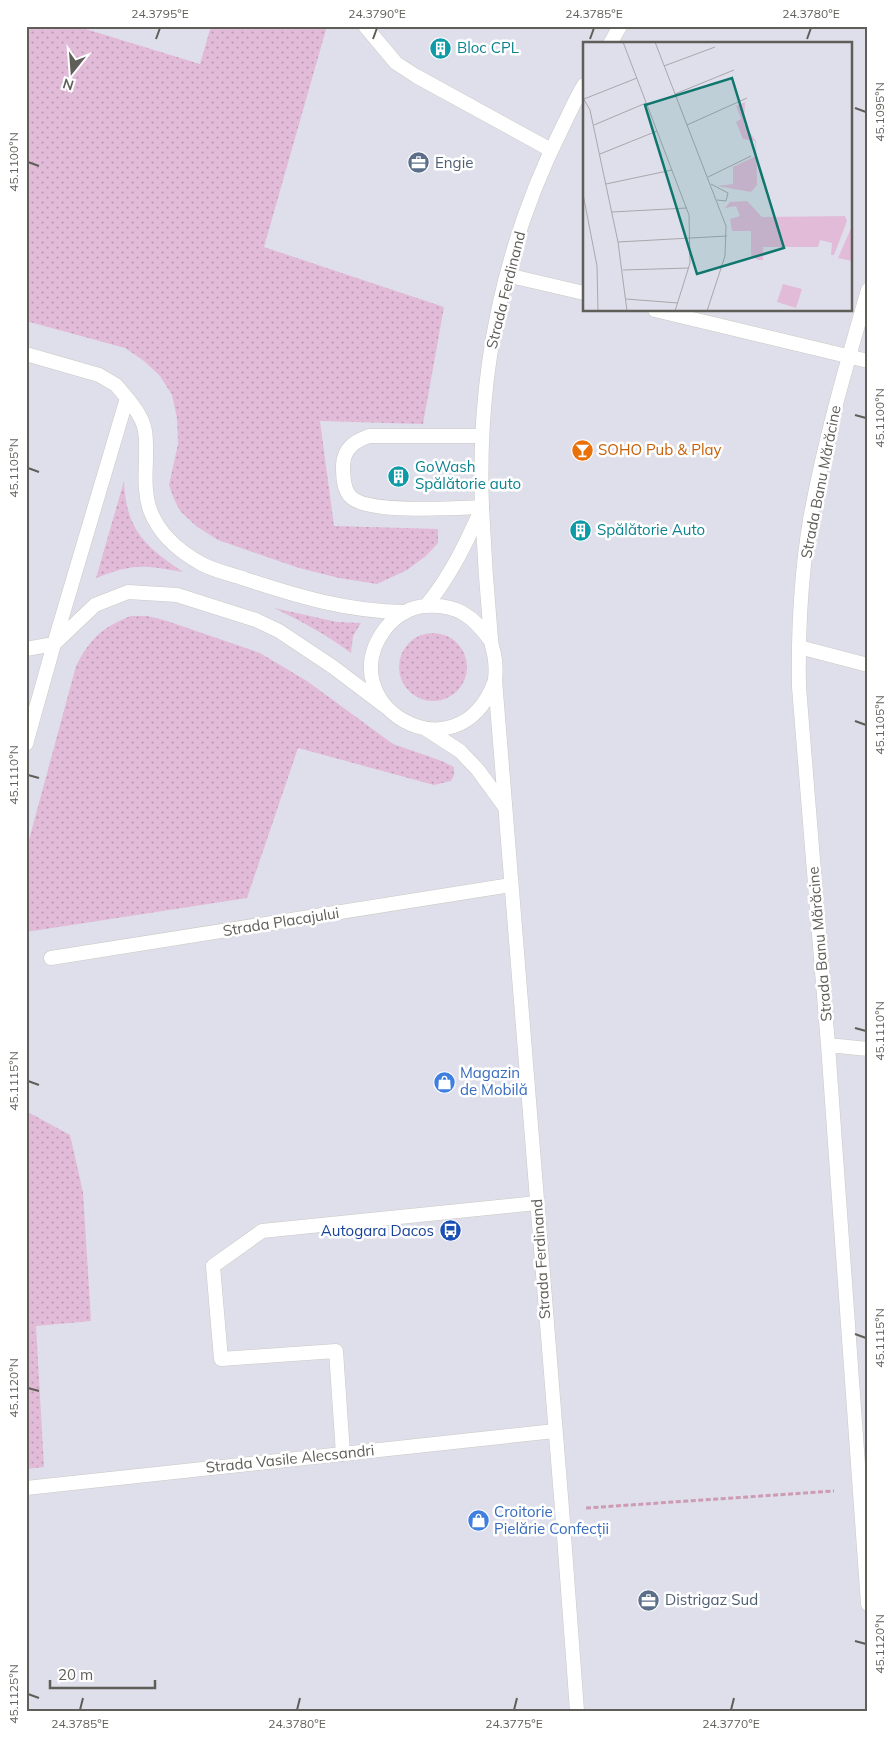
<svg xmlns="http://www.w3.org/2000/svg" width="894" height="1737" font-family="Mulish,sans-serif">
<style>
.grass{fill:url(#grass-dots)}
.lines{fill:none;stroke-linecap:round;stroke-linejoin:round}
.service-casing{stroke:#cac9c3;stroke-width:15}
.minor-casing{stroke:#cac9c3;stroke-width:15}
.tertiary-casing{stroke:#cac9c3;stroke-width:15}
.path{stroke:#cd9bb4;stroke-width:3;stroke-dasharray:5 2.5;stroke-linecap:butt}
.service{stroke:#fff;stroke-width:14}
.minor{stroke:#fff;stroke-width:14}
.tertiary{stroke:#fff;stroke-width:14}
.ticks{fill:none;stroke:#605e58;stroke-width:2}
.labels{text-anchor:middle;stroke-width:5;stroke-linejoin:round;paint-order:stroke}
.culture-label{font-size:15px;fill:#0d838f;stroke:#fff;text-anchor:start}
.service-label{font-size:15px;fill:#4e5e75;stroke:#fff;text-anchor:start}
.street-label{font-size:15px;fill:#605e58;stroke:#fff}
.food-label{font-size:15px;fill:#c56008;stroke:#fff;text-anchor:start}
.shop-label{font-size:15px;fill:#366cbe;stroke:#fff;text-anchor:start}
.transit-label{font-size:15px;fill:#164399;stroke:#fff;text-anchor:end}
.inset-road{fill:none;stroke:#a8a7ac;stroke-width:1}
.view{fill:#0f766e;fill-opacity:0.15;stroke:#0f766e;stroke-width:2.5}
.inset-edge{fill:none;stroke:#605e58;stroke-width:2.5}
.neatline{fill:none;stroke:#605e58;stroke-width:2}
.ticks-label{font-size:12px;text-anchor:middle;fill:#605e58}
</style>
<defs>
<pattern id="grass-dots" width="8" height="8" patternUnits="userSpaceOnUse" patternTransform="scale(1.25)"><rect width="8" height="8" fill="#e2bbd9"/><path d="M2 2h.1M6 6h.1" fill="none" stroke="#bb9bb3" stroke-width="1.8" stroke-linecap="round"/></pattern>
</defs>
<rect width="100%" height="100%" fill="#dfdfeb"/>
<path class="grass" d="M26,26H76L200,64L211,26H327L264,247L444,307L423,424L320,421L334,526L438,529V543L426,556L407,570L377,584L339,578L299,568L218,540L196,526L180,511L174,499L169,485L178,444L177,418L172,395L160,376L144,361L125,348L26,321Z
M124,481C126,530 145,546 183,572C144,565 134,563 96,578Z
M274,608L337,622L361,623L353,636L351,653C327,635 301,621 274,608Z
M131,616H148L167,621L260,653L307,681L393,744L442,761L454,767V775L451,781L434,785L298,748L247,898L26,932V851L76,666C90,639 102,627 131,616Z
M399 667a34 34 0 1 1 68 0a34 34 0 1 1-68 0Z
M26,1111L70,1135L83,1192L91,1321L36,1326L44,1467L26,1469Z"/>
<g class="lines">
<defs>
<path id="service" d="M365,26L396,63L416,76L551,150
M26,354L99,375L116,385L127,398L54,644L26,744
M127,398C134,407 143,418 145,431C149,457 141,484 150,510C159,534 180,552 202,564C215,571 231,574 245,579C296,596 350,612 405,612
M482,507C457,508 367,514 351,497C343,490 343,475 343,465C344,448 355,441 369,436H482
M26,649L54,644L95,605L128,592L177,595L256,620L279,631L333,667L386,707
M343,1454L336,1351L221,1359L213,1266L262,1231L537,1203"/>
<path id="minor" d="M507,275L584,293
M868,290C846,366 824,442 810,520C801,575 798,632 799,687L828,1045L868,1604
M655,310L868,361
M799,647L868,665
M51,958L511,885
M828,1045L868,1049
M26,1488L555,1431"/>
<path id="tertiary" d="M610,44L620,26
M426,606C451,575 465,545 481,510
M490,640C474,617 457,604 427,606C411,606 395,616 385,629C329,704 456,781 494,683
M426,729L460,751L478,770L505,807
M577,1711L562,1509L495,680C496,671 496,663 494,654C493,649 491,644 491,639C487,595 484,551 482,507C477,373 503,245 563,126C570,112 576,98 584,85"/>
</defs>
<use href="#service" class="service-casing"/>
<use href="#minor" class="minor-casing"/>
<use href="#tertiary" class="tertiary-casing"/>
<path class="path" d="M586,1508L834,1491"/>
<use href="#service" class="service"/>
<use href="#minor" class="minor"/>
<use href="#tertiary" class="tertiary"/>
</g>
<path class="ticks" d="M156,39L160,28M373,39L377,28M590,39L594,28M807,39L811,28M855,108L866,112M28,162L39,166M855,415L866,418M28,468L39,472M855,721L866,725M28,775L39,778M855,1028L866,1031M28,1081L39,1085M855,1334L866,1338M28,1388L39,1391M855,1641L866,1644M28,1694L39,1698M80,1710L83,1698M297,1710L300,1698M514,1710L517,1698M731,1710L734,1698"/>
<defs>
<symbol id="building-disc" viewBox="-11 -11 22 22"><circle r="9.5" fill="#0f9aa8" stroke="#fff"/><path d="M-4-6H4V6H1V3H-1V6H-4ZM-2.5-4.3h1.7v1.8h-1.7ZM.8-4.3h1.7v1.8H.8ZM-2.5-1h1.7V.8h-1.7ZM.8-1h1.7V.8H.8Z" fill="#fff"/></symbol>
<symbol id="office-disc" viewBox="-11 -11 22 22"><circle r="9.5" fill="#5c6f8a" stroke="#fff"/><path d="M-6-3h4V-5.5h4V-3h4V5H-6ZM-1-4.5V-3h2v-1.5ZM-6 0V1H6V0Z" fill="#fff"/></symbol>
<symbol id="bar-disc" viewBox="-11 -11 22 22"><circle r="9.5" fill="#e8710a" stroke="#fff"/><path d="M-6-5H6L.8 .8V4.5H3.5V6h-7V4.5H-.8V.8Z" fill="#fff"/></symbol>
<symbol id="shop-disc" viewBox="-11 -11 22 22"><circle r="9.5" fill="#3f7fe0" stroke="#fff"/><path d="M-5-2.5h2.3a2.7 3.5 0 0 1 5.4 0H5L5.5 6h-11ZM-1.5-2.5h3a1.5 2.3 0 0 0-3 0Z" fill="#fff"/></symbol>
<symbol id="bus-disc" viewBox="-11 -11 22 22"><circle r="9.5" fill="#1a4fb4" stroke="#fff"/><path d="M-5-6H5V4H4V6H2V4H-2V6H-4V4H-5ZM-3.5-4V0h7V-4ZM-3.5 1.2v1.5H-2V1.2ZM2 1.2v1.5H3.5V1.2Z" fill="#fff"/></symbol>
</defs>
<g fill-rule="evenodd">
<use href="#building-disc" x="428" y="36" width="25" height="25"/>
<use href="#office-disc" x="406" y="150" width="25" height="25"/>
<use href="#bar-disc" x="570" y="438" width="25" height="25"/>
<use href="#building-disc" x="386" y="464" width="25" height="25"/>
<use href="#building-disc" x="568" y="518" width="25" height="25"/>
<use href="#shop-disc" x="432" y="1070" width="25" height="25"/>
<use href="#bus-disc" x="438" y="1218" width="25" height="25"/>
<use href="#shop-disc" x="466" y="1508" width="25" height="25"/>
<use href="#office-disc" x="636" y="1588" width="25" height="25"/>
</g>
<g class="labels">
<g class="culture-label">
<text x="457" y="53">Bloc CPL</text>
<text x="415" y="472">GoWash<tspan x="415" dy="17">Spălătorie auto</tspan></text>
<text x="597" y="535">Spălătorie Auto</text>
</g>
<g class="service-label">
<text x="435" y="168">Engie</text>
<text x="665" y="1605">Distrigaz Sud</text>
</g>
<g class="street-label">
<text transform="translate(506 290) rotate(-76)" y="5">Strada Ferdinand</text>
<text transform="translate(821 482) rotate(-79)" y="5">Strada Banu Mărăcine</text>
<text transform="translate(281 922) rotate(-9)" y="5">Strada Placajului</text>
<text transform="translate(820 944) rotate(-95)" y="5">Strada Banu Mărăcine</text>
<text transform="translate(541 1259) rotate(-94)" y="5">Strada Ferdinand</text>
<text transform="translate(290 1459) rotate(-6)" y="5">Strada Vasile Alecsandri</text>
</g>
<g class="food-label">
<text x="598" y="455">SOHO Pub &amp; Play</text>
</g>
<g class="shop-label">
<text x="460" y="1078">Magazin<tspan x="460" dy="17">de Mobilă</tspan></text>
<text x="494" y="1517">Croitorie<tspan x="494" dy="17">Pielărie Confecții</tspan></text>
</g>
<g class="transit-label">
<text x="434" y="1236">Autogara Dacos</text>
</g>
</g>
<g transform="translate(583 42)">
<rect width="269" height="269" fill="#dfdfeb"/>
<path d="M162,60L161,82L173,99L174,143L168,150L134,144L150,142V125L173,114L172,99L160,97L153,80L158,77L153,64ZM164,159L179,175L262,174L264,179L251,213H248L249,201L237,198L235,205H180V218H175L168,213V189H149L147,177L157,174L153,164L142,166L147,160ZM269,184V219L255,216Z" fill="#e2bbd9"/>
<path d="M200,242L219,247L213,266L194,260Z" fill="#e2bbd9"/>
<path class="inset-road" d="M40,0L106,173L107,221L92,269M72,0L143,184L142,214L124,269M81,24L132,5M92,52L151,28M0,56L7,68L35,200L44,269M1,57L54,36M11,83L63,61M104,83L164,56M17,112L74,89M125,135L168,114M23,142L89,128M128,142L145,151L143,159L134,158M0,152L14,224L15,269M29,170L104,166M35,200L144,194M40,228L106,226M43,257L95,261"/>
<path class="view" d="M149,36L201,206L114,232L62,63Z"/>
<rect width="269" height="269" class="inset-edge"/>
</g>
<rect width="894" height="1737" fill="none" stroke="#ffffff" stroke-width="55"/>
<g transform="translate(72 72) rotate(197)" stroke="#ffffff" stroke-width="4" paint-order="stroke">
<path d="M0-4L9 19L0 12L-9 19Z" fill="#605e58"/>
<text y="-8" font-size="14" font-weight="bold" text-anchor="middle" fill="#605e58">N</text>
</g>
<path d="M50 1680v8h105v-8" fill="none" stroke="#605e58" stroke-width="2.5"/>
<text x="58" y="1680" font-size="15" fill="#605e58" stroke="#ffffff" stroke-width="4" paint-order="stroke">20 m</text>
<rect x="28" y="28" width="838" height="1682" class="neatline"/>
<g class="ticks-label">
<text x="160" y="18">24.3795°E</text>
<text x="377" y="18">24.3790°E</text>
<text x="594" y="18">24.3785°E</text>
<text x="811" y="18">24.3780°E</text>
<text transform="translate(880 112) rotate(-90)" y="4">45.1095°N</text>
<text transform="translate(14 162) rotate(-90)" y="4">45.1100°N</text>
<text transform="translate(880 418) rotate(-90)" y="4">45.1100°N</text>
<text transform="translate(14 468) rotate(-90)" y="4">45.1105°N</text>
<text transform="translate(880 725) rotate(-90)" y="4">45.1105°N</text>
<text transform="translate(14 775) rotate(-90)" y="4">45.1110°N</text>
<text transform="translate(880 1031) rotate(-90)" y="4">45.1110°N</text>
<text transform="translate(14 1081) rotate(-90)" y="4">45.1115°N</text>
<text transform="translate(880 1338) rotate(-90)" y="4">45.1115°N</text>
<text transform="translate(14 1388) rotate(-90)" y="4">45.1120°N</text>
<text transform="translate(880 1644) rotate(-90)" y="4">45.1120°N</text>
<text transform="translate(14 1694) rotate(-90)" y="4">45.1125°N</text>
<text x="80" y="1728">24.3785°E</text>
<text x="297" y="1728">24.3780°E</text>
<text x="514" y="1728">24.3775°E</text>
<text x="731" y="1728">24.3770°E</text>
</g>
</svg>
